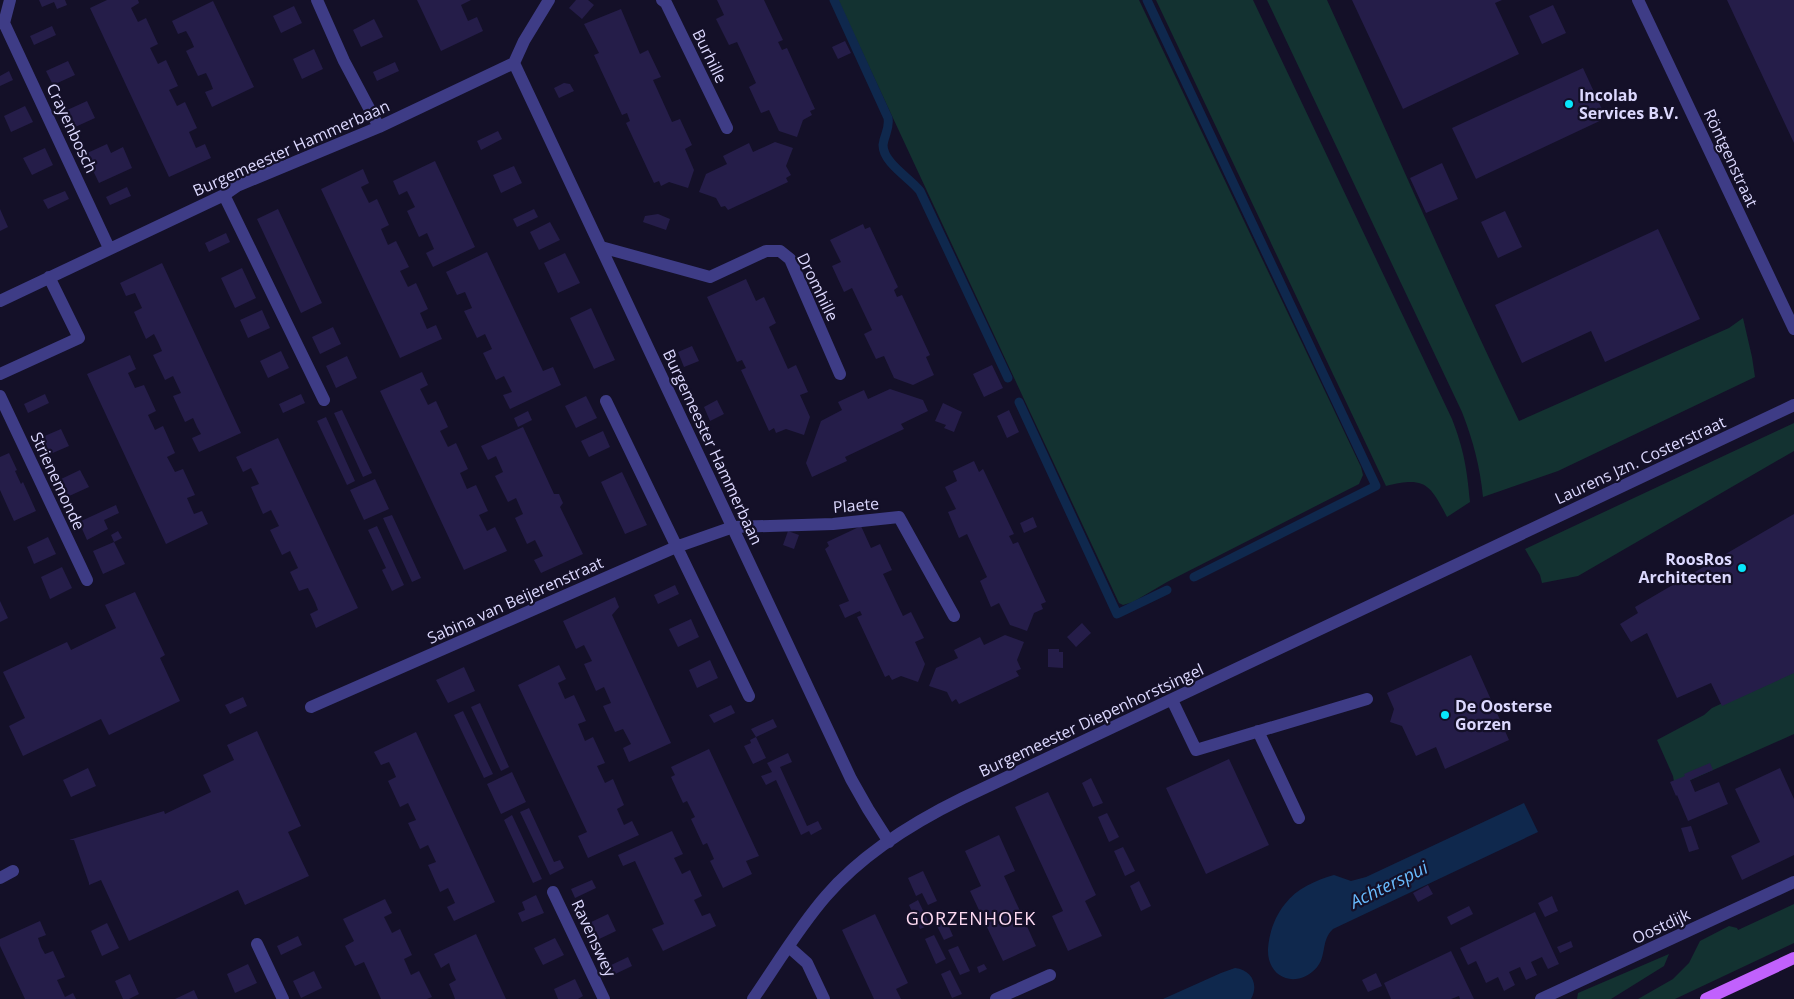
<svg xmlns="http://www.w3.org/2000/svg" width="1794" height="999" font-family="'Open Sans',sans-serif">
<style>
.green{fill:#133231}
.water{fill:#0f284d}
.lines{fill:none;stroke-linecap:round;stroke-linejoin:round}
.stream{stroke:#0f284d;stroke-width:9}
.building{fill:#251d49}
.minor{stroke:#3e3c86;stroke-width:12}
.major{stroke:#c161fd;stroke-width:12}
.poi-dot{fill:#07e6fb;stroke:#141028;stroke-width:2}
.labels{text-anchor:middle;stroke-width:4.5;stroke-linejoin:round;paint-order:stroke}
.street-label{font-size:16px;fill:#dcd8fe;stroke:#141028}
.poi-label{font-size:16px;font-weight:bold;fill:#dcd8fe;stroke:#141028;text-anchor:start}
.water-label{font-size:18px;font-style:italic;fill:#68bafd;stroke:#141028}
.neighbourhood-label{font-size:18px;letter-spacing:1px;fill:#fedaf2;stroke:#141028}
</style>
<rect width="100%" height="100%" fill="#141028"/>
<path class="green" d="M838,0H1139L1361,467L1363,475L1359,484L1167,582L1133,602L1123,605L1119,603Z
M1156,0H1253L1452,419C1464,450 1467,469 1470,502L1447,517C1430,484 1425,476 1386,486Z
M1267,0H1327C1391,140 1452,282 1519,421L1729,328L1743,318L1752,357L1755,377L1558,471L1483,497C1480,467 1473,440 1462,412Z
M1794,423V451L1578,576L1542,583L1540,575L1525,549Z
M1794,670V734L1675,787L1673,776L1657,740L1704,715L1712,708Z
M1794,904V943L1675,999H1638L1673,979L1689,963L1700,941L1729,926L1737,928L1738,930Z
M1669,954L1664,966L1611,999H1577L1578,993Z"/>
<path class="water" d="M1524,803L1538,832L1333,929C1319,942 1329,959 1312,972C1292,988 1267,976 1268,949C1269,933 1275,916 1285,904C1296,889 1316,880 1334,875L1351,881L1366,877Z
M1235,968C1252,970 1259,985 1251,999H1163L1221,973Z"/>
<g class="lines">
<path class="stream" d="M834,0L888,118C890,129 884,135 883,145C883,163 910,178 920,191L1008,378
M1147,0L1376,486L1194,577
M1019,402L1117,614L1167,590"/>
</g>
<path class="building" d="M39,0H65L67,5L57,9L54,2L42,7Z
M107,0H138L139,3L131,8L138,22L146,18L158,44L150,48L158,64L166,60L178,86L169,90L177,106L185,102L197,128L189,132L196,148L205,144L211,158L169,177L90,8Z
M417,0H471L461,5L468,21L477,17L483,31L441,51Z
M576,0H588L594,5L582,19L569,8Z
M717,0H764L783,40L778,42L782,50L787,48L815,109L810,111L812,115L803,120L797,137L779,131L769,110L761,113L749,87L756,83L737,42L729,45L716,19L724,15Z
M1352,0H1502L1495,3L1519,54L1403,109Z
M1727,0H1794V143L1748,45Z
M213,1L254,87L212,107L205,92L213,89L210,81L206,73L198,76L186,51L194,47L191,40L186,31L178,34L172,21Z
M1553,5L1566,33L1542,44L1529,16Z
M294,6L302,23L281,33L273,16Z
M621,9L640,54L648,50L661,77L653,80L672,122L680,119L692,145L685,149L694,170L688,188L669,182L661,186L659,181L654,183L626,123L630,121L627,113L622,115L594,55L599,53L584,24Z
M374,19L383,37L361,47L353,30Z
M52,26L56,35L34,45L30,36Z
M845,41L851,53L838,59L832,47Z
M314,49L323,69L302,79L293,59Z
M68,61L75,75L53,85L46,71Z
M395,62L399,71L377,81L373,72Z
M1583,68L1606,118L1476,179L1452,128Z
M9,71L13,80L0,86V76Z
M564,83L570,84L574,91L559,98L554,88Z
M87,101L95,118L73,128L65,111Z
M25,106L33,122L11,132L4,116Z
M498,131L502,139L481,150L477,141Z
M775,142L793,148L786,166L791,175L786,178L788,182L728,210L725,206L721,207L716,198L699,192L706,174L727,164L723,156L749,143L753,152Z
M107,144L111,153L123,147L132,168L99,183L85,154Z
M45,148L53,165L32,175L23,158Z
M435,161L475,247L433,267L426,253L434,249L427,233L419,237L407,211L415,207L407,191L399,195L393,181Z
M1442,163L1458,199L1426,213L1410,178Z
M514,166L522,183L501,193L493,175Z
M363,169L369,183L361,187L369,203L377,199L389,225L381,229L388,245L396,241L409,267L400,271L408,287L416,283L428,309L420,313L427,329L436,325L442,339L400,358L321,189Z
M127,187L131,196L110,205L106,197Z
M65,191L69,199L48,209L43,200Z
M0,209L8,227L0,231Z
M278,209L322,303L301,313L257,219Z
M534,209L538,217L517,227L513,219Z
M1505,211L1522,247L1498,258L1481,222Z
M658,214L670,219L666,230L643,222L645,216Z
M550,222L560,240L539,250L530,232Z
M863,224L865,229L870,227L898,287L894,290L897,297L902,295L930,355L926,357L934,375L913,385L894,378L884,356L876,359L864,334L872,330L852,288L844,292L832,266L841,262L830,240Z
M1658,229L1700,319L1605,362L1591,331L1522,363L1495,305Z
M226,233L230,242L209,252L205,243Z
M487,252L543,371L553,367L561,385L510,409L503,395L512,392L504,376L496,380L483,353L492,349L485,334L477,338L464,311L472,308L465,292L457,295L446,272Z
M565,253L580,283L558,293L544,263Z
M162,263L241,433L199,452L192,438L201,434L197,427L193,418L185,422L173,396L181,393L173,376L165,380L153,355L162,351L158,342L154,334L146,339L134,312L142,308L135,293L126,296L120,283Z
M242,268L256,298L235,308L221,278Z
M746,279L756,301L764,297L776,323L769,327L788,369L796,365L808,392L800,395L810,417L804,435L786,429L776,433L774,428L769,431L741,370L746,368L742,360L737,362L707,297Z
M591,308L615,360L594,369L570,318Z
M262,310L270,328L248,338L240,320Z
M333,327L341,344L320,354L312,337Z
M692,346L699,361L684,367L678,352Z
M281,351L289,368L268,378L260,361Z
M130,355L136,369L128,373L135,388L144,385L156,411L148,415L155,430L163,426L175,453L167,457L175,472L183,469L195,495L187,498L194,514L202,511L208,524L166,544L87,374Z
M347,356L357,378L336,388L326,366Z
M992,365L1003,388L984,397L973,374Z
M422,372L428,385L420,389L428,405L436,401L448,427L440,431L448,447L456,443L468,469L460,473L467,489L476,485L488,511L479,515L487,531L495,527L507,551L464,570L380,391Z
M890,389L923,400L928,411L901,424L904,429L845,457L847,461L812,477L806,463L821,421L842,410L838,402L864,390L868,399Z
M45,394L49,403L28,413L24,404Z
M301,394L305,403L283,413L279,404Z
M586,396L597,418L576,428L565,406Z
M717,400L724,414L710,421L704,407Z
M943,403L962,412L954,432L944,428L946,425L935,421Z
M342,410L372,473L363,477L334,413Z
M1009,410L1019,432L1007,438L997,416Z
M528,411L532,420L518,427L514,418Z
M326,417L355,481L347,485L317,421Z
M523,427L554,494H559L563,503L560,507L583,554L541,573L534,560L543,556L535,540L527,544L515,518L523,514L516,498L508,502L495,476L503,472L496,456L488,460L481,446Z
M61,429L69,446L48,455L40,438Z
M603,431L610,447L589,457L581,441Z
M278,438L358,608L316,628L310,614L318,610L315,602L308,588L299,591L290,572L298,568L290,551L282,555L270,530L279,526L271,510L263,514L251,487L259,484L251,468L243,472L236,457Z
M9,453L17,470L15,471L21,484L23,482L36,511L14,521L0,490V457Z
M974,461L979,472L983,469L985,473L1014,534L1009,536L1013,544L1018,542L1046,602L1041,604L1043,609L1034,613L1027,631L1010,625L999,603L991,607L980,581L987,577L967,534L959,538L948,512L956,509L945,487L957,481L953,471Z
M80,470L89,487L67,497L59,480Z
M622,472L647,525L625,534L601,482Z
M375,479L389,509L364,520L350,490Z
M116,505L119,513L104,520L108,529L87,540L79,522Z
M1794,514V673L1722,706L1711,683L1677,698L1647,633L1631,642L1620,624L1638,613L1635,607Z
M392,515L421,578L412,582L383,518Z
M1033,517L1037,527L1024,533L1020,523Z
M377,526L404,585L392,591L382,570L386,568L368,530Z
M861,526L871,548L880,544L892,570L883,574L903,616L911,612L924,638L915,642L925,664L918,682L901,676L892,680L889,675L885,677L857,617L862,615L860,611L845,618L839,605L849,601L825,549L829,546L827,542Z
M118,531L122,538L114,542L125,564L103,574L93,551L114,542L111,535Z
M788,531L799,535L794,549L783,545Z
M48,537L56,554L34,564L27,547Z
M62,567L72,588L50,599L41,577Z
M675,585L679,594L658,604L654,595Z
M135,592L165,655L160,658L180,701L109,735L101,719L23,756L9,726L25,718L3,672L67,642L71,650L116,628L105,605Z
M615,597L619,607L612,615L671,743L629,762L623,748L631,744L623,729L615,732L603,706L611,703L604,687L596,691L584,664L592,661L584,645L576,649L563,621Z
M0,601L8,618L0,622Z
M691,619L699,637L678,647L669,629Z
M1082,623L1091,633L1076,647L1067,637Z
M1005,635L1024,642L1017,660L1021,669L1016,671L1019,676L959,704L956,699L952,702L947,692L929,686L936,668L958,658L954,650L980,637L984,645Z
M1048,649H1059V652H1063V668L1048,667Z
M1471,655L1509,740L1445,769L1436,747L1416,756L1402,726L1390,722L1394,709L1387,693Z
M710,660L718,678L697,688L689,670Z
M559,665L566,679L558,683L565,699L574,695L586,721L578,724L585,741L593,737L605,763L597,766L605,783L613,779L624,805L617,809L620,816L624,825L632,821L639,835L588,858L578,836L587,832L518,685Z
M464,667L475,691L448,703L436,680Z
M243,697L247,706L230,714L225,705Z
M480,703L509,767L501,771L471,707Z
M731,705L735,713L714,723L709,715Z
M463,711L493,774L484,778L454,715Z
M773,719L777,727L756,737L751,729Z
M257,731L301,826L288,832L309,876L245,905L238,890L129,941L101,880L89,885V883L74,840H69L164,811L165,814L211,792L203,775L234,760L227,745Z
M416,732L495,902L454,921L447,907L455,903L448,888L440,892L428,865L436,862L428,845L420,849L408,823L416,820L408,803L400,807L388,781L396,777L393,770L389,762L381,765L374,752Z
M756,737L766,758L753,764L744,746L751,743L750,740Z
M709,749L759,856L746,861L752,874L723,888L710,861L714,859L707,843L703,845L691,819L695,817L687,801L683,803L671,777L675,775L671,767Z
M788,753L792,762L780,767L807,826L818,821L822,829L811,835L809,831L801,835L776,780L766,785L761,776L772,772L767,763Z
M1229,759L1269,845L1206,874L1166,788Z
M1710,763L1713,770L1690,780L1695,792L1719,782L1728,804L1688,821L1677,795L1676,796L1670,782L1685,776L1684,774Z
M88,768L96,786L71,797L63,780Z
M1780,768L1794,799V855L1742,880L1731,856L1760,842L1735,789Z
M512,772L526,802L501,814L487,784Z
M1091,778L1103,803L1093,807L1082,783Z
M1048,792L1096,895L1085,901L1102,936L1068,951L1052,916L1063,911L1015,807Z
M529,808L554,862L560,860L564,868L550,875L520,812Z
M1107,813L1119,837L1109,842L1098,817Z
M512,815L542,879L533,883L504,820Z
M1691,826L1699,849L1689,852L1681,828Z
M672,831L683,854L674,858L682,874L690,870L702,896L694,900L702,916L710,913L716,926L663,951L652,929L664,924L635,861L623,866L618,855Z
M999,835L1015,871L1004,876L1036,946L1003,961L970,891L981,886L965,851Z
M1123,847L1135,871L1125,876L1114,851Z
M923,871L937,901L928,905L922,893L916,896L908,878Z
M592,880L596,888L575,898L571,889Z
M1139,881L1151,906L1141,911L1130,886Z
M1428,885L1433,894L1418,902L1413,893Z
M536,895L544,913L522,922L518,913L525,910L522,902Z
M1552,896L1558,911L1545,917L1538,903Z
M385,899L392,913L384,917L392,933L400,929L412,955L404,959L411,975L419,971L432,997L427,999H381L364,962L355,966L345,946L354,941L343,919Z
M918,900L930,925L920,929L909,905Z
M1469,906L1473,914L1451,925L1447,917Z
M942,911L953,936L944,940L932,916Z
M1535,912L1559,964L1548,969L1542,957L1531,962L1537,975L1526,980L1520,967L1509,972L1515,985L1504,991L1498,977L1486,983L1476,961L1468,965L1460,948Z
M608,914L616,931L595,941L587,924Z
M875,914L908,983L896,989L901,999H874L842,930Z
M40,921L46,935L38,938L41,947L45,954L53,951L65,977L57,980L65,997L73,993L76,999H25L0,946V939Z
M107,923L119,948L102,956L91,931Z
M476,934L486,956L506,999H455L454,996L449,984L456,980L452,972L449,963L441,968L434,954Z
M934,935L946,959L936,964L925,939Z
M298,936L302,945L281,955L277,946Z
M555,938L564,955L543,965L534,948Z
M1571,941L1573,947L1560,953L1557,947Z
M958,946L970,971L960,975L948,950Z
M1451,951L1474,999H1460L1459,996L1451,999H1391L1384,983Z
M628,957L632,966L611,976L607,967Z
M248,964L257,983L235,993L227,974Z
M984,964L987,969L979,973L977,967Z
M950,970L962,994L952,998L941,974Z
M314,971L322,988L301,998L293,981Z
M1376,973L1382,986L1368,992L1362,980Z
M130,974L139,994L129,999H123L115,981Z
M575,979L583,996L578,999H558L554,989Z
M194,990L198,999H175Z"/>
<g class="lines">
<path class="minor" d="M317,0L344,61L379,127
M662,0L666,3L727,128
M1638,0L1794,329
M0,23H4L10,0
M4,23L109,248
M514,63L524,41L549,0
M224,195L324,400
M601,247L710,277L766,251H780L790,259L840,374
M0,301L224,195L237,186L379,127L514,63L851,779L868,809L889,842
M0,374L79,338L49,277
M0,396L87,580
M606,401L749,696
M1172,700L1196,750L1367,699
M311,707L676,547L733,527L833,524L899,517L954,616
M1258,731L1299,818
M0,878L13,871
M553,892L604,999
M257,944L283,999
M789,947L807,963L824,999
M753,999C777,964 799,927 826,896C863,853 914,822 963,798L1794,405
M996,999L1050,975
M1541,999L1794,882"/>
<path class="major" d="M1706,999L1794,958"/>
</g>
<g class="poi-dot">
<circle cx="1569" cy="104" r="5"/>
<circle cx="1742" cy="568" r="5"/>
<circle cx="1445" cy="715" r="5"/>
</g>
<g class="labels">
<g class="street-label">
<text transform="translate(710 56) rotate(64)" y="6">Burhille</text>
<text transform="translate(72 128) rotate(65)" y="6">Crayenbosch</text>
<text transform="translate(291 148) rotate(-24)" y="6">Burgemeester Hammerbaan</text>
<text transform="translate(1731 158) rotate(65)" y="6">Röntgenstraat</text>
<text transform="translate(818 287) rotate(64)" y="6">Dromhille</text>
<text transform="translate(713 447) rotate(65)" y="6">Burgemeester Hammerbaan</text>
<text transform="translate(1640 460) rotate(-25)" y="6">Laurens Jzn. Costerstraat</text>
<text transform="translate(58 481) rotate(65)" y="6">Strienemonde</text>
<text transform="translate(856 505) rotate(-5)" y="6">Plaete</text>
<text transform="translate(515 600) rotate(-24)" y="6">Sabina van Beijerenstraat</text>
<text transform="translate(1091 720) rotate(-25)" y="6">Burgemeester Diepenhorstsingel</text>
<text transform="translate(1661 926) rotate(-25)" y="6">Oostdijk</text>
<text transform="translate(594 938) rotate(65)" y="6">Ravenswey</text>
</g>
<g class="poi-label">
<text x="1579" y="101">Incolab<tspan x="1579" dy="18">Services B.V.</tspan></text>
<text x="1732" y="565" text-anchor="end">RoosRos<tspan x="1732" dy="18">Architecten</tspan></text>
<text x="1455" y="712">De Oosterse<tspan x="1455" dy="18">Gorzen</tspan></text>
</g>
<g class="water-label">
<text transform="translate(1389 885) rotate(-26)" y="6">Achterspui</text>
</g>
<g class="neighbourhood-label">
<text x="971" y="925">GORZENHOEK</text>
</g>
</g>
</svg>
